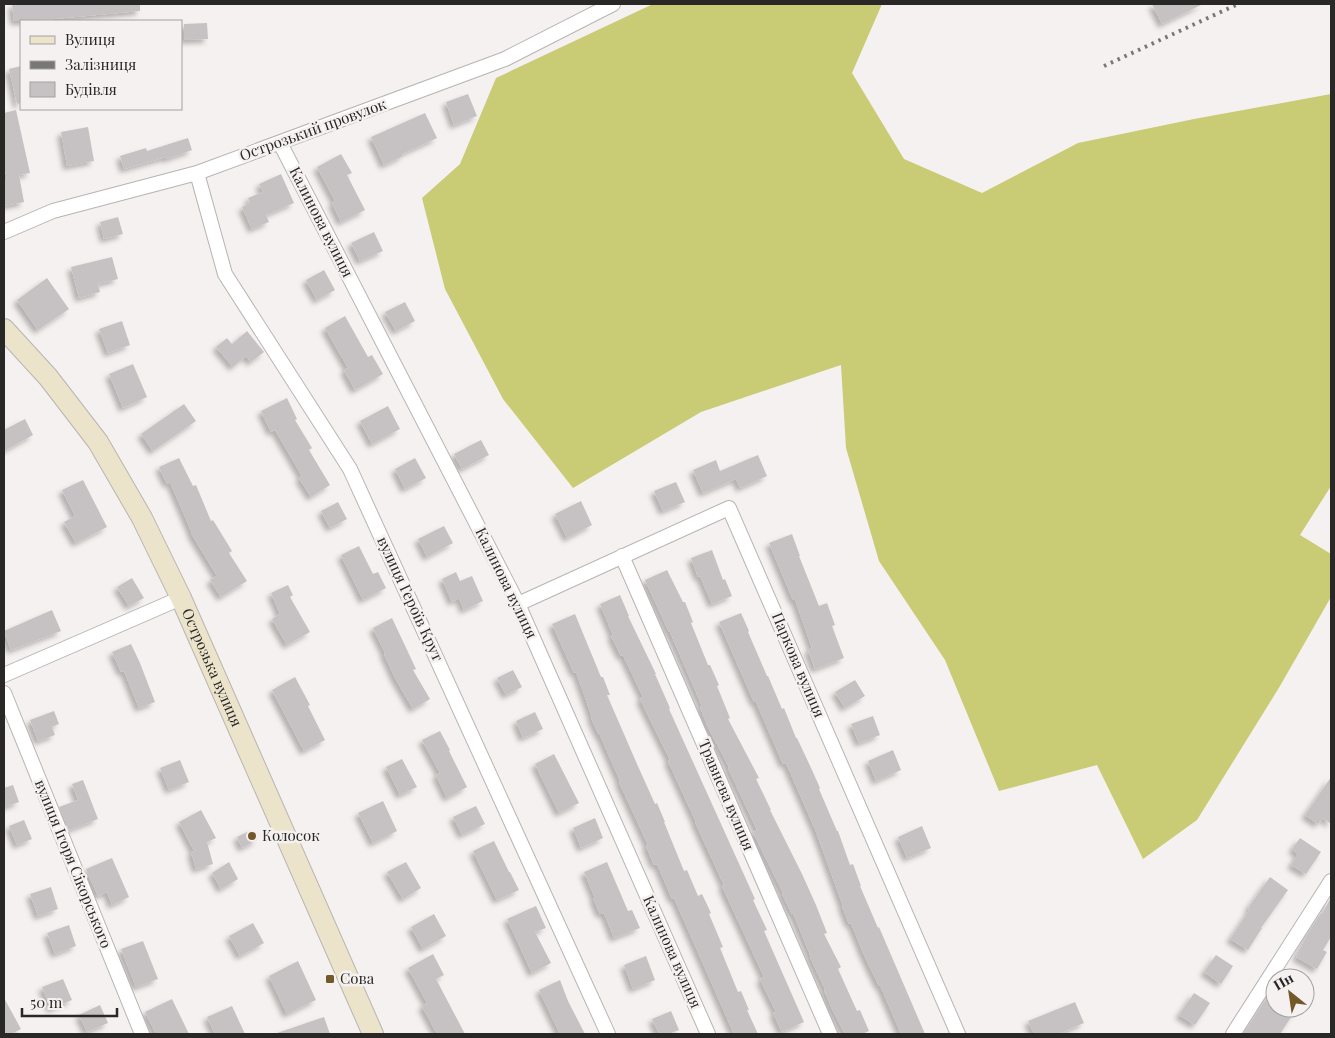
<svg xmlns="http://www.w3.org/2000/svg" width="1335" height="1038" font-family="'Playfair Display',serif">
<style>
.forest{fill:#c9cb75}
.building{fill:#c6c2c3;filter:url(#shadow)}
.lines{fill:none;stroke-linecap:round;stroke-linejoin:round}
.street-casing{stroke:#b8b4b2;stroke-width:16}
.secondary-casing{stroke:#b8b4b2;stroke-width:22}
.street{stroke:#fff;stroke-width:14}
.secondary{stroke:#ece3cb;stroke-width:20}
.rail{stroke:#797776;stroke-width:4;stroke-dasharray:2.5 5;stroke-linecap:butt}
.poi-dot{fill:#73582a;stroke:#f5f1f0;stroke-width:2}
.labels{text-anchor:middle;stroke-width:5;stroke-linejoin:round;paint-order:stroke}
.street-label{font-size:15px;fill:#292827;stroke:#f5f1f0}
.poi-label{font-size:15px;fill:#292827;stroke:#f5f1f0;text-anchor:start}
</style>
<defs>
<filter id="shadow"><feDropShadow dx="-4" dy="4" stdDeviation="2.5" flood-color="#0004"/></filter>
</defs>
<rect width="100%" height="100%" fill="#f5f1f0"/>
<path class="forest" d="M653,4H882L852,73L904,159L982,193L1078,143L1194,119L1331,94V486L1300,535L1331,554V597L1280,686L1197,820L1143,859L1097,765L999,791L945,660L879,561L846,448L841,365L701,412L573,488L503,399L445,289L422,198L460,164L496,78Z"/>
<path class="building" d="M12,4H140V11L32,21H14Z
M1152,4H1203L1162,24Z
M207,23L208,39L184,40V24Z
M21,66V103L17,104L9,69Z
M468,94L477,116L454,125L446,102Z
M16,110L30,173L19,175L24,202L4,206V179H7L4,167V113Z
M425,113L437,138L402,154L403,156L384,165L371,137Z
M88,127L94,161L67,166L61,132Z
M188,138L192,150L166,159V157L124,169L120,156L146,148L147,151Z
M341,154L352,173L347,175L365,210L341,222L332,203L335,201L317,167Z
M281,174L294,203L266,215L269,222L252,229L242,207L250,203L248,198L263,192L259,184Z
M118,217L123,234L104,239L100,222Z
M374,232L383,251L360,261L351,243Z
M112,257L118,279L98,284L100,292L79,298L71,267Z
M324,270L335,290L317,300L306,280Z
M47,278L69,309L38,330L17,300Z
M405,302L415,321L396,331L385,312Z
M345,316L368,357L372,355L383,374L355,390L344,370L348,368L325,328Z
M122,321L130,345L108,353L99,329Z
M247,331L264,352L251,362L246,356L233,367L216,347L227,338L232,344Z
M133,364L147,397L123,408L109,374Z
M287,398L297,419L295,420L312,448L309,450L330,485L311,497L299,478L302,476L275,430L271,432L261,411Z
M184,404L196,421L153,451L141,434Z
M388,406L400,429L372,444L360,421Z
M25,419L33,435L4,451V430Z
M481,440L489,455L462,469L454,454Z
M758,455L767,476L740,488L736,479L703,493L693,470L716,460L720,471Z
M179,458L193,486L196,485L211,521L213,520L232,551L229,553L247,581L221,597L210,580L217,576L191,533H192L170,482L167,484L159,467Z
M415,458L426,478L405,489L395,469Z
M83,480L107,527L76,543L64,522L75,516L62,490Z
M676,482L685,502L663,511L654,491Z
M581,501L592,525L567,538L555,514Z
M338,502L347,519L330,528L321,511Z
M444,526L453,543L427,557L418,539Z
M792,534L800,556H799L819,606L827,603L835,625L832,626L844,658L815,669L808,650L812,648L795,600H793L769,543Z
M359,546L373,574L378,572L386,588L363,600L341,555Z
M712,550L723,580L725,579L732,596L712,604L700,576L698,577L691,558Z
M667,570L683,602H685L693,622L691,623L708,665H710L719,685L717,686L730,718L728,719L759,778L756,779L771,810H770L802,874L816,905L827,933L824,934L841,967L838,969L857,1011L860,1010L869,1031L862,1034H845L832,1009L824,990L825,989L810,957H811L793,913L792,914L782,894L783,893L753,832L757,830L728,768L729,767L708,727L700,707L702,706L670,632H669L645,580Z
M456,572L460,581L472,576L483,601L464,610L459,598L452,602L442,579Z
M132,578L144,598L129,606L117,587Z
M288,585L293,595L290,597L310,632L287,645L272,619L280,614L271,593Z
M620,595L629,616H628L656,674H655L670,708L669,709L755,899L753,900L767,930L764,931L804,1022L782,1032L773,1013L776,1012L760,979L764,977L722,886L724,885L695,822H696L668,761L670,760L640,699L643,697L623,655L621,656L611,636L613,635L600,604Z
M52,610L61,631L11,650L4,631Z
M741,613L749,631L748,632L767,676H768L782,709L784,708L796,738H797L812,770L820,788L819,789L837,831H838L850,865L853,864L861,886H860L878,928L879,927L925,1034H901L880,985L879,986L864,955L851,923L849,924L842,906H843L815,829L786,763L783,764L756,702H754L719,622Z
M575,614L601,677H603L610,695H607L637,764L655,804L657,803L665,822H664L684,871L687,870L698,896L702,894L711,913L709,914L723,947L720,948L738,992L741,991L749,1010H747L758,1034H734L686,925L674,898L672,899L657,864L654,865L646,846L648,845L619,782L620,781L600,735H599L591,718L592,717L576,672L574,673L552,624Z
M392,618L416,669L413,670L430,699L413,709L395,678L384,654L385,653L373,628Z
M131,644L140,663L155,702L139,708L124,671L121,672L112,652Z
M513,670L522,687L506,695L497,678Z
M295,677L310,705L308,706L325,740L304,751L272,690Z
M855,680L865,696L845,708L835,692Z
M54,711L59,724L52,727L55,735L38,741L30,720Z
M535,712L543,729L523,738L516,721Z
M873,716L880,735L859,743L851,724Z
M440,731L450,750L449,751L467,787L447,798L436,775L440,773L422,740Z
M893,750L901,770L876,781L868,761Z
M554,754L579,803L559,813L535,764Z
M402,759L417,787L400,795L386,767Z
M180,760L189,782L169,790L160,768Z
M1331,777V824L1323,818L1318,824L1305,815Z
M83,780L98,819L69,830L59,807L78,800L72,784Z
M13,785L19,802L4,807V788Z
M383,801L397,831L373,843L358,813Z
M476,806L485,824L462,835L453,817Z
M201,810L216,838L207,842L213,864L196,869L191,852L194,851L179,822Z
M595,818L603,838L581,848L573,828Z
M24,820L32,839L17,845L9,826Z
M922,826L931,848L907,858L898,837Z
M251,830L257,840L242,848L237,837Z
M1300,838L1321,852L1306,874L1291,865L1298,854L1292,849Z
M494,841L509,872H510L519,890L497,900L473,851Z
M112,858L129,897L112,905L107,892L98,896L86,869Z
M229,862L238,879L221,889L212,873Z
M406,862L421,888L403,899L387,872Z
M607,862L628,911L632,910L640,928L614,938L604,913L600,914L593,898H595L584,872Z
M1270,877L1288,890L1261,928H1262L1248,950L1230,939L1250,909L1248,908Z
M51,887L58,909L38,916L30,894Z
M1331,897V937L1323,950L1327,952L1317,969L1296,957L1309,931L1321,913L1322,914Z
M536,906L546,928L535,932L551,963L532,973L507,919Z
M434,914L446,936L423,949L411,927Z
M253,923L264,943L240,956L229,936Z
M69,925L76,946L55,954L47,933Z
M143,941L158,979L136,987L121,949Z
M433,954L444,975L436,979L465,1034H437L422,1006L427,1003L408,968Z
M1216,955L1233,966L1221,984L1204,972Z
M646,956L655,980L633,989L624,965Z
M298,961L316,1000L287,1014L269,976Z
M63,979L72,1000L51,1009L42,987Z
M560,980L568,1001L585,1034H560L539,990Z
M1275,985V1008H1297L1280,1034H1243Z
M1194,993L1210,1003L1195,1025L1179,1015Z
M4,998L21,1029L11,1034H4Z
M172,999L189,1034H156L145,1012Z
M1075,1002L1084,1023L1058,1034H1034L1028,1021Z
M100,1005L108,1023L87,1032L79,1015Z
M232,1006L245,1034H215L207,1017Z
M671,1011L679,1030L668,1034H659L652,1019Z
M324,1017L330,1034H277V1033Z"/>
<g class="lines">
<defs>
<path id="street" d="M280,143L518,604L708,1034
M197,173L225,274L350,469L608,1034
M4,232L53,211L197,173L505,59L613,4
M622,556L830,1034
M518,604L729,508L958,1034
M4,675L181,598
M4,693L142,1034
M1233,1034L1331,881"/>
<g id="secondary">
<path id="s1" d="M4,329L48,377L98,442L142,518L181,598L373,1034"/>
</g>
</defs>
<use href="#street" class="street-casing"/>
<use href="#secondary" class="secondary-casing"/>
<use href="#street" class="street"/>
<use href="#secondary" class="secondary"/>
<path class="rail" d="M1104,66L1238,4"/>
</g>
<g class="poi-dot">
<circle cx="252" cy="836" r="5"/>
<rect x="325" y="974" width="10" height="10" rx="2.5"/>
</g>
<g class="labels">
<g class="street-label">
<text transform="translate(313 130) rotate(-20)" y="5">Острозький провулок</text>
<text transform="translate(321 222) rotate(63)" y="5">Калинова вулиця</text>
<text transform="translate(506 583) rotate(64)" y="5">Калинова вулиця</text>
<text transform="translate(410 599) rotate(65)" y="5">вулиця Героїв Крут</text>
<text transform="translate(798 665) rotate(67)" y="5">Паркова вулиця</text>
<text dy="5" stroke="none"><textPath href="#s1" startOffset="400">Острозька вулиця</textPath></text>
<text transform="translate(726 795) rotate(67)" y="5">Травнева вулиця</text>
<text transform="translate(73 864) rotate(68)" y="5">вулиця Ігоря Сікорського</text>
<text transform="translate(672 952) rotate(66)" y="5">Калинова вулиця</text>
</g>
<g class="poi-label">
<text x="262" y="841">Колосок</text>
<text x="340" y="984">Сова</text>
</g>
</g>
<rect width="1335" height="1038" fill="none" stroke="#292827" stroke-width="10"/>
<rect x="20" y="20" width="162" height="90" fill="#f5f1f0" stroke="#a3a1a0"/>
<rect x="30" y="36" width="25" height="8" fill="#ece3cb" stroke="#a3a1a0"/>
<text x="65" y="45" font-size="15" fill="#292827">Вулиця</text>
<rect x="30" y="61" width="25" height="8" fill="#797776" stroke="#a3a1a0"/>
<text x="65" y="70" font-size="15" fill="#292827">Залізниця</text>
<rect x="30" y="82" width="25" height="15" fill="#c6c2c3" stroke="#a3a1a0"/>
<text x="65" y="95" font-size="15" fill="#292827">Будівля</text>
<g transform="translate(1290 993) rotate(330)"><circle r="24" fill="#f5f1f0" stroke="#a3a1a0"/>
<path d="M0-4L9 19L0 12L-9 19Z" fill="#73582a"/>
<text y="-8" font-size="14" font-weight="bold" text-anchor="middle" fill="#292827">Пн</text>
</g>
<path d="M22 1008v8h95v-8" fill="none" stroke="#292827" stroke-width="2.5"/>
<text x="30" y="1008" font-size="15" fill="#292827" stroke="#f5f1f0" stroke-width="4" paint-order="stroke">50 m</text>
</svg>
